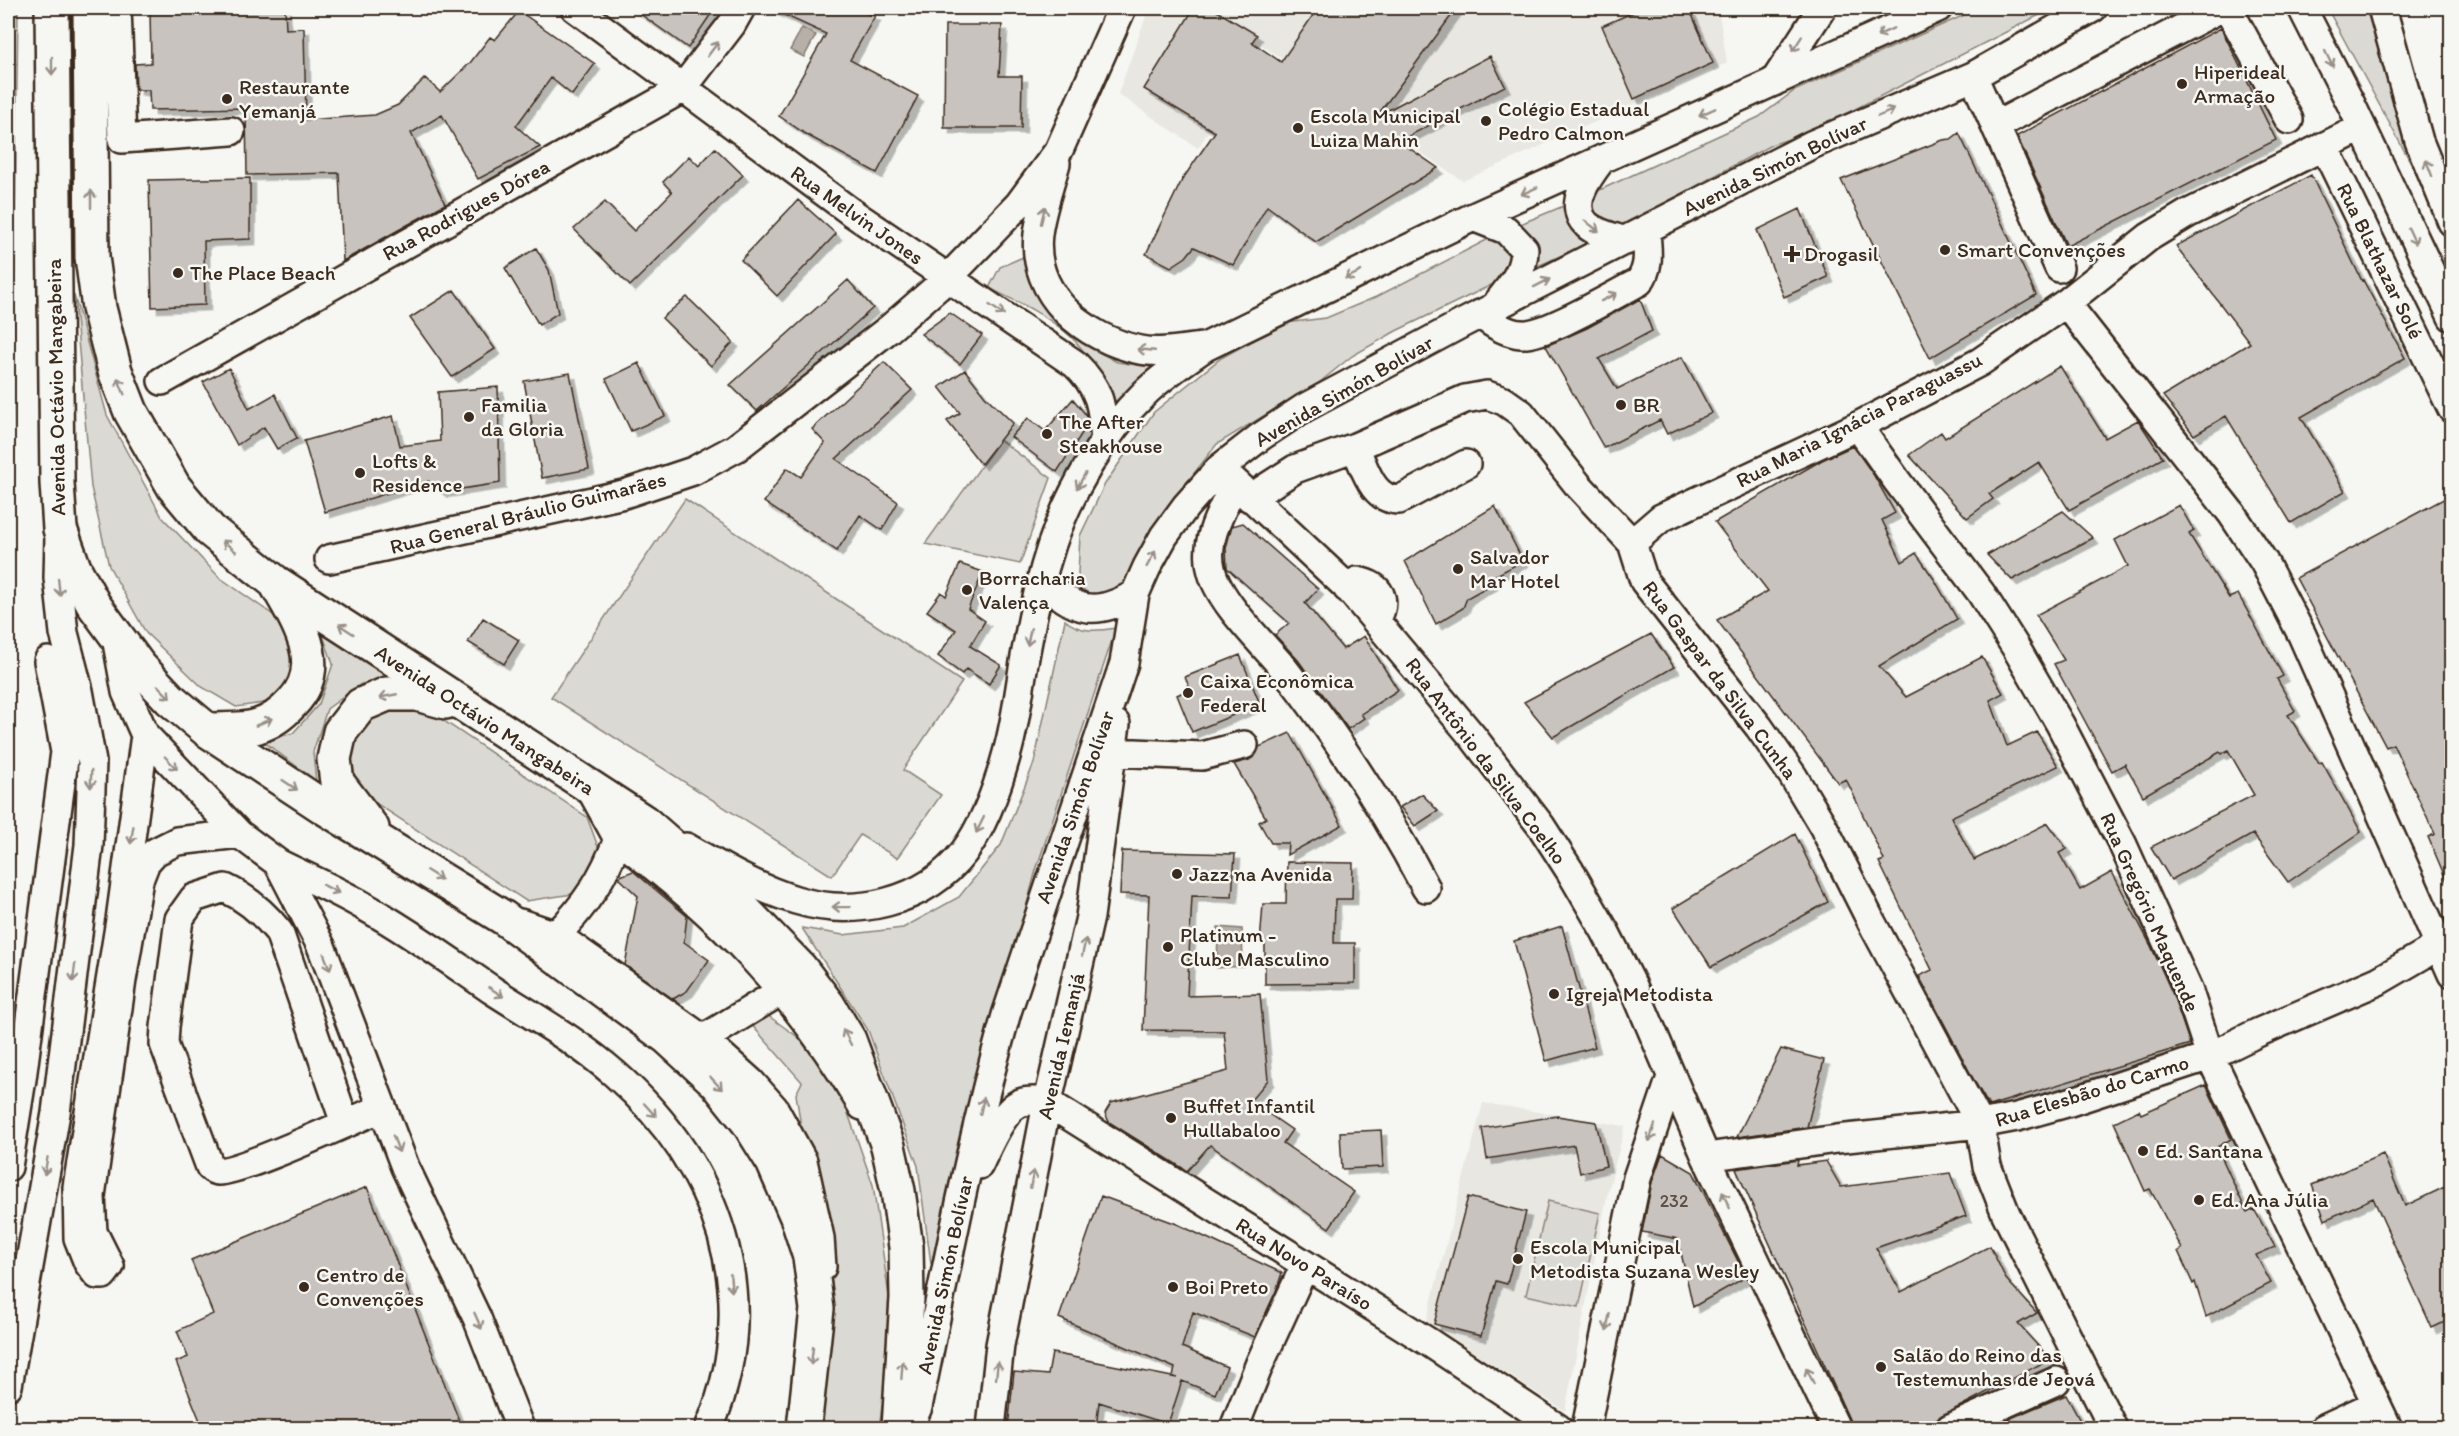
<svg xmlns="http://www.w3.org/2000/svg" width="2459" height="1436" font-family="Itim,sans-serif">
<style>
.built{fill:#e8e7e2}
.green{fill:#dad9d3;stroke:#8a8278;stroke-width:1.5}
.water{fill:#b6b0a9;stroke:#857a71;stroke-width:1.5}
.building{fill:#c8c3be;stroke:#3b2a1e;stroke-width:1.5;filter:url(#shadow)}
.lines{fill:none;stroke-linecap:round;stroke-linejoin:round}
.minor-casing{stroke:#3b2a1e;stroke-width:32}
.major-casing{stroke:#3b2a1e;stroke-width:38}
.minor{stroke:#f6f6f2;stroke-width:27}
.major{stroke:#f6f6f2;stroke-width:33}
.oneway{stroke:#989088}
.poi-dot{fill:#3b2a1e;stroke:#f6f6f2;stroke-width:2}
.labels{text-anchor:middle;stroke-width:5;stroke-linejoin:round;paint-order:stroke}
.number-label{font-size:18px;fill:#5e5046}
.poi-label{font-size:21px;fill:#3b2a1e;stroke:#f6f6f2;text-anchor:start}
.street-label{font-size:21px;fill:#3b2a1e;stroke:#f6f6f2}
</style>
<defs>
<filter id="shadow"><feDropShadow dx="5.5" dy="5.5" stdDeviation="0" flood-color="#0004"/></filter>
</defs>
<rect width="100%" height="100%" fill="#f6f6f2"/>
<filter id="ink" filterUnits="userSpaceOnUse"><feTurbulence type="fractalNoise" baseFrequency=".0167" numOctaves="2"/><feDisplacementMap in="SourceGraphic" scale="12" xChannelSelector="R" yChannelSelector="G"/><feConvolveMatrix kernelMatrix="1 2 1 2 8 2 1 2 1" color-interpolation-filters="sRGB"/></filter>
<g filter="url(#ink)">
<path class="built" d="M1149,8H1718L1727,63L1463,181L1262,45L1198,148L1118,94Z
M1483,1103L1625,1126L1607,1196L1565,1411L1426,1322Z"/>
<path class="green" d="M8,8H18L10,593H8Z
M1980,8H2053L1812,131L1771,145L1607,235L1520,274L1506,278L1396,331L1352,356L1320,382L1217,444L1167,508L1124,590L1092,597L1081,587L1078,573L1080,536L1105,484L1154,412L1221,358L1285,323L1326,318L1376,297L1506,230L1578,200L1759,117L1794,91Z
M2327,8H2372L2412,165Z
M1023,257L1041,300L1070,336L1117,362L1152,367L1115,407C1104,382 1090,355 1070,336C1047,315 1016,301 989,288L1000,267Z
M74,295L107,415L162,517L219,577L279,619L292,643V675L270,702L236,707L202,687L146,633L109,566L91,487Z
M1000,440L1051,478L1020,564L925,544Z
M685,499L962,682L903,770L941,795L897,858L860,835L832,876L551,697Z
M1065,620C1080,633 1097,631 1116,628L1036,870L931,1264L918,1166L868,1030L802,928L843,935L903,928L959,897L1001,845L1034,763Z
M321,630L393,679L361,684L327,709L313,752L316,781L263,741L293,733L319,704L333,664Z
M415,708L441,719L587,817L604,863L586,892L526,901L377,804L359,788L353,773L348,747L358,725L383,710Z
M763,1012L809,1045L842,1096L873,1185L889,1296L885,1385L879,1428H818L833,1301L827,1216L802,1133L796,1094L802,1082L750,1023Z
M1548,1201L1600,1213L1579,1307L1526,1295Z"/>
<path class="water" d="M802,28L816,35L804,57L790,50Z
M1218,927L1242,929L1243,966L1217,968Z"/>
<path class="building" d="M165,8H285L286,29L304,28L306,120L375,115L398,105L425,78L440,92L470,63L490,37L495,40L519,11L595,64L572,95L551,78L516,126L540,147L478,179L442,115L411,133L445,204L343,261L339,173L247,175L246,108L150,110L149,90H136L135,64L151,63L150,11L165,10Z
M632,8H715L688,48Z
M769,8H848L875,16L850,60L918,96L877,173L807,135L779,116L826,34Z
M1194,8H1212L1257,35L1252,42L1281,62L1318,8H1457L1377,116L1490,56L1505,86L1399,141L1438,168L1316,242L1267,206L1233,265L1194,247L1186,257L1171,267L1146,254L1182,180L1215,132L1144,89Z
M1643,8H1689L1713,63L1634,99L1602,26Z
M945,25H1002L999,76H1022L1021,128H944Z
M2221,28L2276,140L2067,246L2017,136Z
M1959,133L2036,295L1930,358L1841,180L1943,140L1951,139Z
M715,148L743,175L630,286L574,229L605,202L634,231L672,192L663,182L689,156L699,166Z
M2311,175L2362,281L2363,280L2405,358L2301,417L2345,491L2291,523L2226,416L2194,435L2163,396L2250,343L2176,246Z
M250,178V239L204,241L205,305L152,307L149,180Z
M798,200L836,234L777,296L741,260Z
M1800,209L1828,277L1784,297L1757,230Z
M536,248L549,270L558,313L539,325L505,268Z
M848,280L873,308L757,411L730,385Z
M454,290L495,349L452,377L410,318Z
M687,297L733,342L711,366L662,318Z
M1640,299L1652,331L1599,359L1617,389L1682,357L1712,413L1667,434L1660,420L1604,448L1546,346L1587,328Z
M950,313L982,335L960,364L921,334Z
M884,362L912,390L836,459L898,502L882,530L860,515L837,551L764,502L787,468L801,477L825,443L812,429Z
M639,363L665,416L631,431L606,379Z
M2060,366L2105,438L2138,420L2163,458L2069,510L2039,462L1989,494L1993,499L1967,518L1909,455L1941,432L1945,438Z
M229,368L249,409L275,394L297,438L277,449L264,427L237,445L203,382Z
M965,370L985,396L1013,423L981,464L947,421L960,413L939,387Z
M570,373L589,469L542,478L524,381Z
M498,387L500,483L442,492L428,481L325,512L304,441L393,416L400,446L440,441L438,392Z
M1073,399L1086,415V427L1057,472L1011,437L1028,418L1045,431Z
M1853,446L1873,474L1895,513L1882,520L1902,562L1916,553L1934,579L1957,619L1879,666L1906,697L1982,657L2003,693L1990,700L2007,746L2037,732L2058,766L1951,817L1974,860L2048,823L2067,849L2059,853L2080,890L2112,872L2151,946L2173,995L2190,1044L1989,1106L1976,1084L1919,976L1932,970L1879,862L1884,860L1846,779L1838,783L1717,620L1768,591L1715,522L1822,460Z
M2451,495V891L2428,837L2435,834L2393,744L2386,747L2296,578Z
M2179,505L2194,531L2189,534L2229,598L2238,594L2283,676L2277,679L2295,711L2288,715L2319,763L2322,762L2361,832L2288,882L2253,834L2171,880L2151,847L2254,795L2228,750L2222,754L2220,752L2143,796L2125,764L2112,771L2054,664L2064,660L2036,615L2128,566L2115,540Z
M1495,506L1523,561L1491,578L1492,584L1467,598L1463,608L1436,624L1405,561Z
M2063,511L2093,538L2012,580L1987,555Z
M1243,523L1318,589L1305,603L1343,649L1364,636L1398,690L1361,714L1364,718L1348,729L1298,660L1275,635L1289,623L1227,568L1226,548L1231,529L1232,526Z
M960,564L983,572L968,609L985,621L970,646L1001,665L989,684L966,669L962,674L938,656L956,630L927,611L941,592L946,596Z
M483,618L519,640L504,664L468,642Z
M1651,634L1674,667L1553,737L1524,702Z
M1240,655L1260,704L1192,732L1177,695L1190,689L1185,677Z
M1290,733L1342,825L1287,855L1288,843H1271L1259,822L1266,818L1234,764L1249,760L1255,756L1259,747Z
M1422,794L1438,811L1415,826L1400,807Z
M1795,834L1828,902L1711,967L1673,908Z
M1122,851L1235,854L1232,897L1192,896L1187,996L1260,994L1268,1080L1250,1101L1292,1130L1283,1143L1354,1192L1329,1228L1210,1145L1187,1171L1109,1122L1105,1113L1111,1103L1228,1071L1224,1031L1143,1030L1149,895L1120,894Z
M1287,862L1353,863L1352,899H1335L1334,943H1355V983L1265,984V943H1260L1263,904H1286Z
M633,871L687,916L684,942L709,960L687,991L673,999L625,965L638,896L618,877Z
M1562,926L1595,1047L1546,1061L1514,941Z
M1781,1049L1824,1060L1807,1127L1737,1137Z
M2206,1085L2231,1139L2217,1147L2247,1213L2254,1209L2275,1247L2256,1255L2271,1283L2206,1317L2195,1282L2193,1284L2178,1251L2182,1249L2150,1189L2145,1191L2114,1122L2139,1110L2141,1114Z
M1557,1116L1596,1122L1606,1166L1580,1173L1574,1145L1487,1159L1482,1128Z
M1381,1130L1383,1167L1342,1169L1340,1132Z
M1662,1154L1693,1172L1746,1277L1693,1307L1678,1239L1642,1232L1652,1182Z
M2383,1154L2405,1206L2451,1184V1319L2432,1328L2373,1198L2325,1220L2312,1185Z
M1798,1160L1797,1165L1826,1161L1841,1187L1950,1173L1966,1216L1876,1248L1901,1292L1990,1246L2006,1279L2037,1313L2018,1324L2050,1359L1919,1428H1853L1736,1169Z
M367,1187L462,1428H203L176,1362L188,1357L177,1331L213,1314L191,1260Z
M1101,1196L1177,1224L1282,1273L1276,1291L1255,1337L1193,1312L1182,1347L1227,1367L1215,1394L1182,1381L1168,1424L1099,1402L1096,1428H1008L1014,1372L1048,1375L1052,1353L1177,1378L1173,1377L1175,1368L1059,1318Z
M1468,1197L1526,1212L1507,1284L1496,1281L1481,1336L1434,1324Z
M2066,1395L2084,1428H1988L2032,1409Z"/>
<g class="lines">
<defs>
<path id="minor" d="M117,8L122,139L231,131
M575,8L851,212L1075,364C1101,389 1102,407 1105,441
M2228,8L2289,120
M2302,8L2352,106L2452,317
M2382,8L2419,141L2452,222
M1973,76L2059,268
M1774,82L1822,8
M1995,126L2221,8
M2324,146L2452,409
M1602,159C1589,176 1566,205 1587,225C1597,234 1614,237 1626,241
M1056,163C1050,186 1041,210 1038,234C1031,295 1085,339 1140,350C1160,354 1183,349 1203,347
M1473,217L1506,230L1524,249C1524,272 1512,284 1498,302
M2066,303L2232,514L2264,562L2302,635L2452,974
M1480,314C1492,324 1506,333 1521,334C1545,337 1615,294 1639,282C1651,266 1647,250 1646,231
M162,381L682,89L732,24L741,8
M1858,426L1897,481L1981,593L2016,648L2060,724L2123,845L2188,989L2210,1056L2388,1428
M1355,447C1365,468 1372,500 1399,500L1466,464
M1220,468L1349,589L1473,737L1541,826L1570,871L1605,931L1633,986L1706,1157L1836,1428
M1235,483C1223,509 1204,538 1211,568C1217,601 1264,644 1285,670C1338,738 1386,812 1426,888
M1250,498L1295,469L1355,447L1465,399L1487,395L1504,401L1521,413L1578,485L1632,543L1644,581L1759,727L1793,776L1823,826L1872,923L1980,1124L1987,1166L2006,1214L2113,1428
M1632,543L1661,518L1858,426L1980,362L2066,303L2149,237L2187,214L2361,128
M329,559L624,494L693,471L736,448L889,329L948,278L1019,204L1059,150L1122,8
M1042,580C1075,611 1094,618 1135,594
M1347,588L1357,581C1381,585 1388,600 1376,621
M116,637L126,692L145,735L239,834L278,863L321,946L405,1167L477,1318L520,1428
M145,735L120,920L77,1187L78,1238L88,1263L97,1275H103L110,1266L93,1232L91,1196L122,980L139,880L146,862L155,852L177,841L239,834
M1112,752L1202,756L1244,745
M618,839C719,914 799,997 862,1106
M686,847C721,867 756,888 796,900C855,918 925,903 964,852C985,824 998,786 1007,753C1017,718 1020,681 1027,646C1033,612 1041,577 1052,544C1070,491 1103,434 1144,394C1162,376 1184,362 1205,347L1473,217L1938,8
M278,863C308,878 339,891 367,908C410,932 451,962 492,990C534,1017 577,1041 615,1074C719,1166 765,1296 709,1428
M520,923L556,935L703,1039L751,1082L774,1108L803,1161L820,1238L822,1267
M556,935C585,906 604,877 618,839L591,790
M703,1039L783,990
M345,1123L279,932C264,913 246,898 225,888L194,898L179,919L165,1027L164,1044L210,1167C212,1169 215,1171 218,1171C236,1174 357,1118 382,1108
M1706,1157L1837,1139L1980,1124L2017,1117L2070,1102L2210,1056L2257,1033L2378,981L2452,938
M979,1165C988,1147 1003,1107 1023,1102C1030,1100 1039,1101 1047,1102L1430,1343L1558,1428
M8,1167L22,1079L65,752L48,661
M8,1386L56,1113L89,845L92,762L79,691L64,633L58,578L59,536
M909,1428L918,1407C945,1275 970,1142 1007,1012L1124,663L1135,594L1147,567L1164,536L1186,506L1220,468L1260,437L1304,408L1463,323L1811,145L1973,76L2093,8
M991,1428L1000,1345L1044,1119L1090,917L1116,724
M1234,1428L1260,1363L1305,1265
M1586,1428L1637,1178L1671,1077
M1950,1428L2056,1381
M2324,1428L2376,1404"/>
<path id="major" d="M52,8L57,483L60,529L74,568L94,605L116,635L139,666L170,699L207,730L322,806L504,918L668,1038L716,1082L748,1122L773,1162L797,1217L810,1257L817,1309L804,1428
M90,8L92,257L99,308L115,371L131,412L174,487L210,530L275,582L644,822L740,906L800,968L828,1005L849,1040L888,1146L898,1191L906,1247L907,1298L899,1428
M207,730C223,729 243,731 258,726C271,722 283,713 292,703C328,666 298,622 277,585
M372,828L337,782L334,759L340,732L361,705L387,694H417L446,702"/>
</defs>
<use href="#minor" class="minor-casing"/>
<use href="#major" class="major-casing"/>
<use href="#minor" class="minor"/>
<use href="#major" class="major"/>
</g>
<defs><path id="oneway-shaft" d="M-6 0H5M1.5-3L5.5 0L1.5 3" fill="none" stroke-width="1.6" stroke-linecap="round" stroke-linejoin="round" transform="scale(1.5)"/></defs>
<g class="oneway">
<use href="#oneway-shaft" transform="translate(1885 32) rotate(156)"/>
<use href="#oneway-shaft" transform="translate(1797 44) rotate(123)"/>
<use href="#oneway-shaft" transform="translate(713 49) rotate(-53)"/>
<use href="#oneway-shaft" transform="translate(2329 59) rotate(64)"/>
<use href="#oneway-shaft" transform="translate(52 66) rotate(90)"/>
<use href="#oneway-shaft" transform="translate(1707 112) rotate(156)"/>
<use href="#oneway-shaft" transform="translate(1886 113) rotate(-23)"/>
<use href="#oneway-shaft" transform="translate(2429 168) rotate(-111)"/>
<use href="#oneway-shaft" transform="translate(1529 191) rotate(156)"/>
<use href="#oneway-shaft" transform="translate(91 199) rotate(-90)"/>
<use href="#oneway-shaft" transform="translate(1043 215) rotate(-77)"/>
<use href="#oneway-shaft" transform="translate(1592 226) rotate(37)"/>
<use href="#oneway-shaft" transform="translate(2412 236) rotate(65)"/>
<use href="#oneway-shaft" transform="translate(1353 275) rotate(154)"/>
<use href="#oneway-shaft" transform="translate(1542 283) rotate(-27)"/>
<use href="#oneway-shaft" transform="translate(1609 297) rotate(-27)"/>
<use href="#oneway-shaft" transform="translate(997 310) rotate(34)"/>
<use href="#oneway-shaft" transform="translate(1146 350) rotate(-175)"/>
<use href="#oneway-shaft" transform="translate(121 386) rotate(-112)"/>
<use href="#oneway-shaft" transform="translate(1081 481) rotate(119)"/>
<use href="#oneway-shaft" transform="translate(229 546) rotate(-140)"/>
<use href="#oneway-shaft" transform="translate(1151 559) rotate(-61)"/>
<use href="#oneway-shaft" transform="translate(59 587) rotate(84)"/>
<use href="#oneway-shaft" transform="translate(346 629) rotate(-147)"/>
<use href="#oneway-shaft" transform="translate(1029 637) rotate(102)"/>
<use href="#oneway-shaft" transform="translate(164 692) rotate(46)"/>
<use href="#oneway-shaft" transform="translate(388 696) rotate(169)"/>
<use href="#oneway-shaft" transform="translate(264 722) rotate(-24)"/>
<use href="#oneway-shaft" transform="translate(171 763) rotate(46)"/>
<use href="#oneway-shaft" transform="translate(91 779) rotate(92)"/>
<use href="#oneway-shaft" transform="translate(290 785) rotate(34)"/>
<use href="#oneway-shaft" transform="translate(980 825) rotate(116)"/>
<use href="#oneway-shaft" transform="translate(132 835) rotate(99)"/>
<use href="#oneway-shaft" transform="translate(434 875) rotate(32)"/>
<use href="#oneway-shaft" transform="translate(331 889) rotate(27)"/>
<use href="#oneway-shaft" transform="translate(841 907) rotate(-179)"/>
<use href="#oneway-shaft" transform="translate(1084 947) rotate(-78)"/>
<use href="#oneway-shaft" transform="translate(327 962) rotate(69)"/>
<use href="#oneway-shaft" transform="translate(74 973) rotate(97)"/>
<use href="#oneway-shaft" transform="translate(496 992) rotate(33)"/>
<use href="#oneway-shaft" transform="translate(847 1037) rotate(-117)"/>
<use href="#oneway-shaft" transform="translate(716 1083) rotate(47)"/>
<use href="#oneway-shaft" transform="translate(982 1106) rotate(-77)"/>
<use href="#oneway-shaft" transform="translate(650 1110) rotate(48)"/>
<use href="#oneway-shaft" transform="translate(1652 1133) rotate(109)"/>
<use href="#oneway-shaft" transform="translate(396 1144) rotate(69)"/>
<use href="#oneway-shaft" transform="translate(46 1166) rotate(100)"/>
<use href="#oneway-shaft" transform="translate(1032 1179) rotate(-79)"/>
<use href="#oneway-shaft" transform="translate(1726 1200) rotate(-115)"/>
<use href="#oneway-shaft" transform="translate(731 1283) rotate(85)"/>
<use href="#oneway-shaft" transform="translate(478 1321) rotate(66)"/>
<use href="#oneway-shaft" transform="translate(1608 1322) rotate(101)"/>
<use href="#oneway-shaft" transform="translate(812 1356) rotate(97)"/>
<use href="#oneway-shaft" transform="translate(902 1370) rotate(-86)"/>
<use href="#oneway-shaft" transform="translate(997 1370) rotate(-84)"/>
<use href="#oneway-shaft" transform="translate(1810 1376) rotate(-116)"/>
</g>
</g>
<g class="poi-dot">
<circle cx="2182" cy="84" r="6"/>
<circle cx="227" cy="99" r="6"/>
<circle cx="1486" cy="121" r="6"/>
<circle cx="1298" cy="128" r="6"/>
<circle cx="1945" cy="250" r="6"/>
<path d="M1789 245h6v6h6v6h-6v6h-6v-6h-6v-6h6z"/>
<circle cx="178" cy="273" r="6"/>
<circle cx="1621" cy="405" r="6"/>
<circle cx="469" cy="417" r="6"/>
<circle cx="1047" cy="434" r="6"/>
<circle cx="360" cy="473" r="6"/>
<circle cx="1458" cy="569" r="6"/>
<circle cx="967" cy="590" r="6"/>
<circle cx="1188" cy="693" r="6"/>
<circle cx="1177" cy="874" r="6"/>
<circle cx="1168" cy="947" r="6"/>
<circle cx="1554" cy="994" r="6"/>
<circle cx="1171" cy="1118" r="6"/>
<circle cx="2143" cy="1151" r="6"/>
<circle cx="2199" cy="1200" r="6"/>
<circle cx="1518" cy="1259" r="6"/>
<circle cx="304" cy="1287" r="6"/>
<circle cx="1173" cy="1287" r="6"/>
<circle cx="1881" cy="1367" r="6"/>
</g>
<g class="labels">
<g class="number-label">
<text x="1674" y="1207">232</text>
</g>
<g class="poi-label">
<text x="2194" y="79">Hiperideal<tspan x="2194" dy="24">Armação</tspan></text>
<text x="239" y="94">Restaurante<tspan x="239" dy="24">Yemanjá</tspan></text>
<text x="1498" y="116">Colégio Estadual<tspan x="1498" dy="24">Pedro Calmon</tspan></text>
<text x="1310" y="123">Escola Municipal<tspan x="1310" dy="24">Luiza Mahin</tspan></text>
<text x="1957" y="257">Smart Convenções</text>
<text x="1804" y="261">Drogasil</text>
<text x="190" y="280">The Place Beach</text>
<text x="481" y="412">Familia<tspan x="481" dy="24">da Gloria</tspan></text>
<text x="1633" y="412">BR</text>
<text x="1059" y="429">The After<tspan x="1059" dy="24">Steakhouse</tspan></text>
<text x="372" y="468">Lofts &amp;<tspan x="372" dy="24">Residence</tspan></text>
<text x="1470" y="564">Salvador<tspan x="1470" dy="24">Mar Hotel</tspan></text>
<text x="979" y="585">Borracharia<tspan x="979" dy="24">Valença</tspan></text>
<text x="1200" y="688">Caixa Econômica<tspan x="1200" dy="24">Federal</tspan></text>
<text x="1189" y="881">Jazz na Avenida</text>
<text x="1180" y="942">Platinum -<tspan x="1180" dy="24">Clube Masculino</tspan></text>
<text x="1566" y="1001">Igreja Metodista</text>
<text x="1183" y="1113">Buffet Infantil<tspan x="1183" dy="24">Hullabaloo</tspan></text>
<text x="2155" y="1158">Ed. Santana</text>
<text x="2211" y="1207">Ed. Ana Júlia</text>
<text x="1530" y="1254">Escola Municipal<tspan x="1530" dy="24">Metodista Suzana Wesley</tspan></text>
<text x="316" y="1282">Centro de<tspan x="316" dy="24">Convenções</tspan></text>
<text x="1185" y="1294">Boi Preto</text>
<text x="1893" y="1362">Salão do Reino das<tspan x="1893" dy="24">Testemunhas de Jeová</tspan></text>
</g>
<g class="street-label">
<text transform="translate(1775 166) rotate(-26)" y="7">Avenida Simón Bolívar</text>
<text transform="translate(466 210) rotate(-29)" y="7">Rua Rodrigues Dórea</text>
<text transform="translate(857 215) rotate(35)" y="7">Rua Melvin Jones</text>
<text transform="translate(2380 261) rotate(64)" y="7">Rua Blathazar Solé</text>
<text transform="translate(56 387) rotate(-91)" y="7">Avenida Octávio Mangabeira</text>
<text transform="translate(1344 391) rotate(-30)" y="7">Avenida Simón Bolívar</text>
<text transform="translate(1859 420) rotate(-27)" y="7">Rua Maria Ignácia Paraguassu</text>
<text transform="translate(528 513) rotate(-14)" y="7">Rua General Bráulio Guimarães</text>
<text transform="translate(1720 680) rotate(53)" y="7">Rua Gaspar da Silva Cunha</text>
<text transform="translate(485 720) rotate(33)" y="7">Avenida Octávio Mangabeira</text>
<text transform="translate(1486 761) rotate(53)" y="7">Rua Antônio da Silva Coelho</text>
<text transform="translate(1075 807) rotate(-71)" y="7">Avenida Simón Bolívar</text>
<text transform="translate(2150 912) rotate(66)" y="7">Rua Gregório Maquende</text>
<text transform="translate(1061 1046) rotate(-77)" y="7">Avenida Iemanjá</text>
<text transform="translate(2092 1091) rotate(-17)" y="7">Rua Elesbão do Carmo</text>
<text transform="translate(1304 1264) rotate(32)" y="7">Rua Novo Paraíso</text>
<text transform="translate(945 1275) rotate(-78)" y="7">Avenida Simón Bolívar</text>
</g>
</g>
<rect width="2459" height="1436" fill="none" stroke="#f6f6f2" stroke-width="30"/>
<rect x="15" y="15" width="2429" height="1406" fill="none" stroke="#3b2a1e" stroke-width="2" filter="url(#ink)"/>
</svg>
